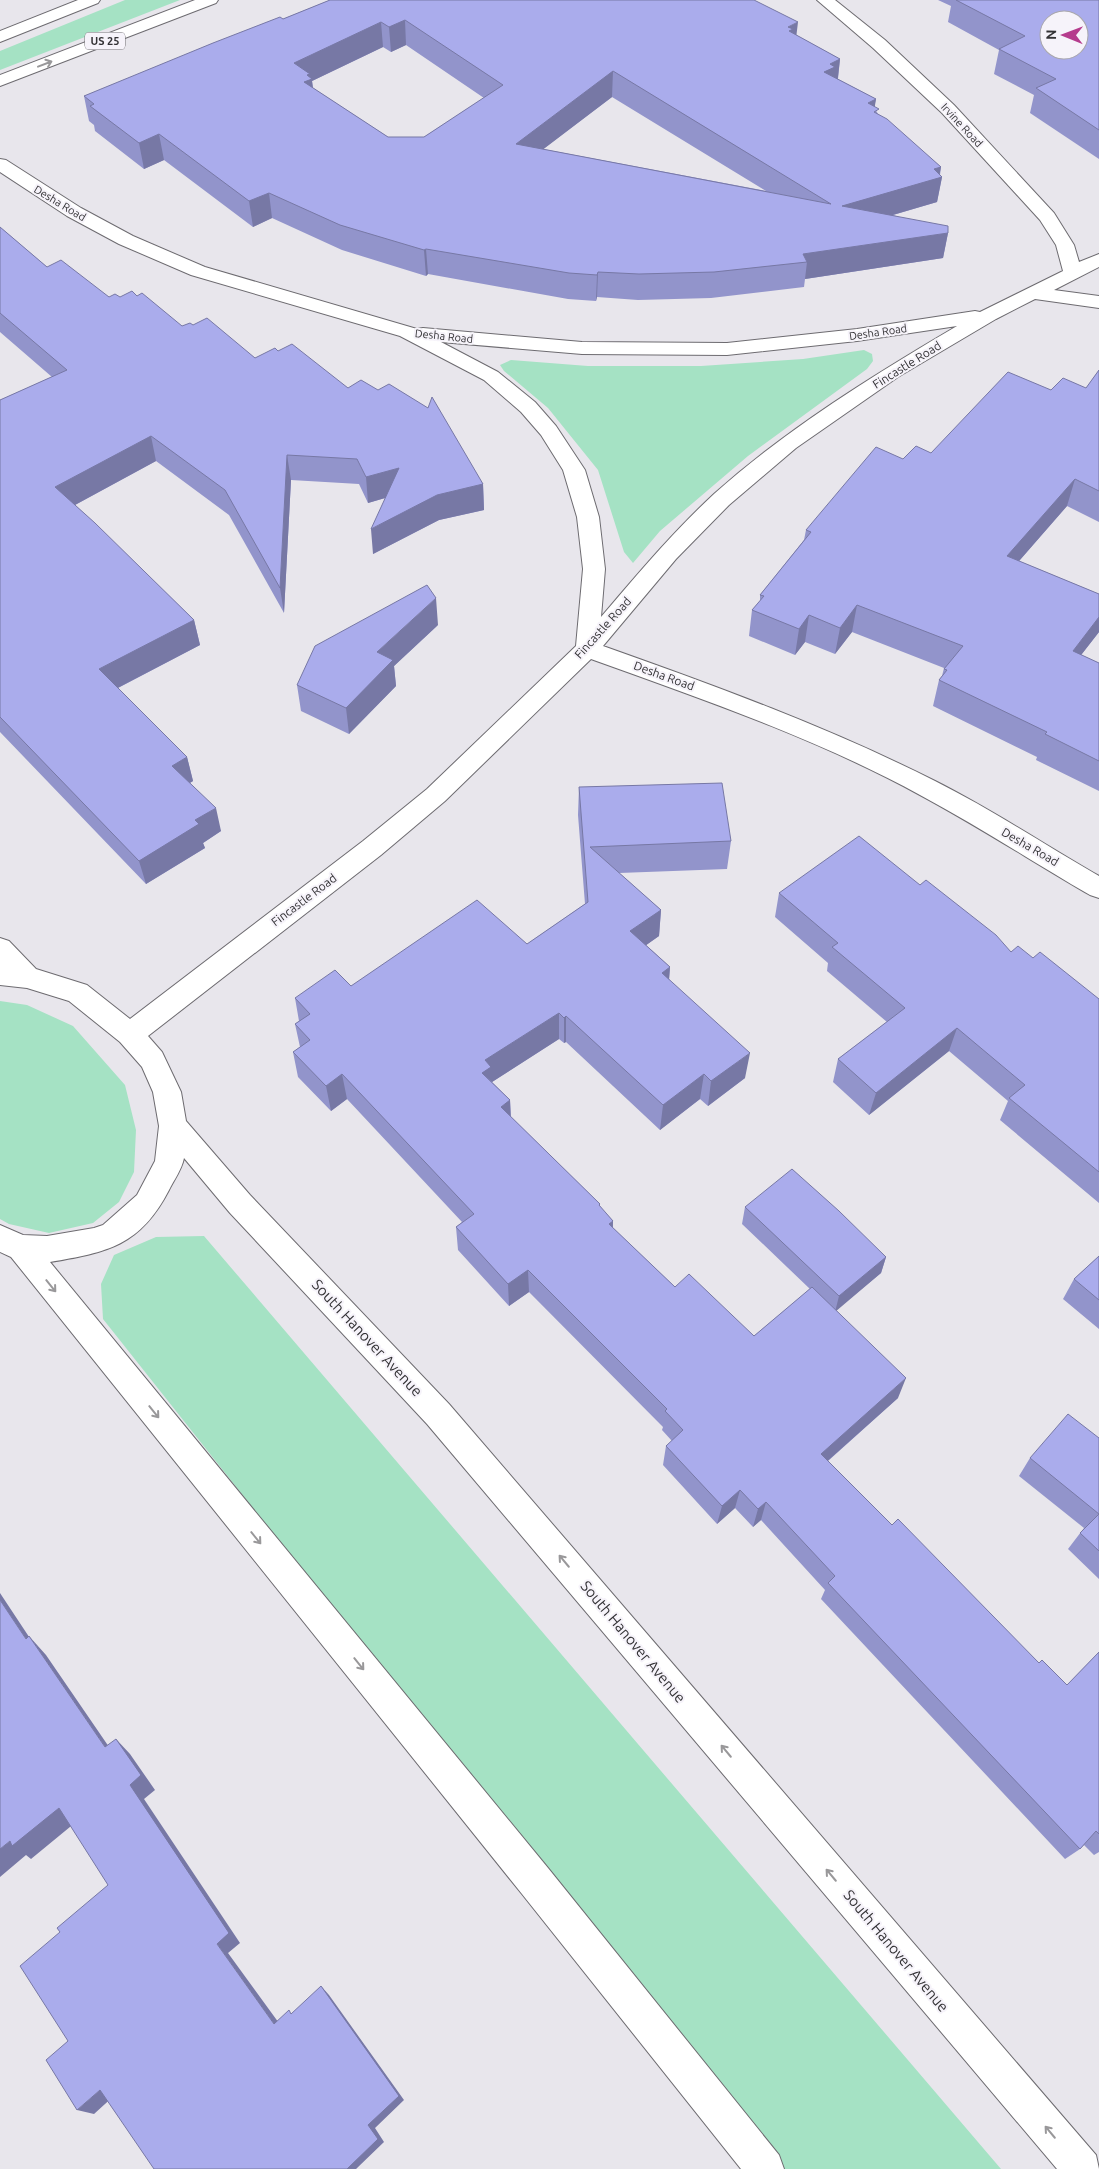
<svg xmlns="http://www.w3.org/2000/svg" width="1099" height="2169" font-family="Ubuntu,sans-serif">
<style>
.green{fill:#a5e2c4}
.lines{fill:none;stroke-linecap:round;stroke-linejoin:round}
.minor-casing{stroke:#6d6b70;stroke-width:2}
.primary-casing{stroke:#6d6b70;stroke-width:2}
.minor{fill:#fff;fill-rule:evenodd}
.primary{fill:#fff;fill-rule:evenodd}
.wall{fill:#9294cb;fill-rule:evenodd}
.shaded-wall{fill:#7778a5}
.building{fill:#aaacec;stroke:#7778a5;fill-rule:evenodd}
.oneway{stroke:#99989a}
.labels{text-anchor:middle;stroke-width:4;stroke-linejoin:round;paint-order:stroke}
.shield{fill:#f6f3fa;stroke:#6e6c70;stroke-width:1}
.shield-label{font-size:11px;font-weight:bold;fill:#333235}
.far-street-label{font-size:11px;fill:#333235;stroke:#f6f3fa}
.street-label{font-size:12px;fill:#333235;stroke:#f6f3fa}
.near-street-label{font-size:15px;fill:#333235;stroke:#f6f3fa}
</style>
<rect width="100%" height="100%" fill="#e8e6ec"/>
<path class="green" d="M125,0H180L0,70V51Z
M864,350L872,354L873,361L867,369L748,456L660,531L633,563L624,552L598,470L548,408L504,371L500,365L511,360L588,366H701L803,359Z
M0,1001L27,1005L73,1026L125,1085L136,1130L134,1172L119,1202L93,1223L49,1233L9,1224L0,1219Z
M204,1236L1001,2169H777L103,1319L101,1284L114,1255L156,1237Z"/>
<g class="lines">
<defs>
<path id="minor" d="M817,0H835L885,40L954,105L1054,213L1074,245L1079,262L1099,254V267L1054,290L1099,296V308L1035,299L996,319L898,377L796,448L729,505L676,559L603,646C716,686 828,727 935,781C991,809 1045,845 1099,876V898L1090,895C1033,862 978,826 920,795C816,738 702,699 591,659L445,801L381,855L148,1036L162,1052L181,1092L186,1121L250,1195L449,1404L1096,2155L1099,2169H1057L427,1424L230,1213L184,1158C182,1169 174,1180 169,1190C140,1246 108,1252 50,1262L548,1868L779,2155L784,2169H741L522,1894L11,1257L0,1252V1225L23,1235L47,1236L94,1228L103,1225L137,1195L155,1161L159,1126L153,1092L142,1067L120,1042L69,1001L27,988L0,985V938L9,941L36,969L87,985L130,1019L363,841L427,789L576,646L583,569L577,517L563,470L541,435L521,412L484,380L400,336L191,275L119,244L67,216L0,172V159L6,160L81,208L133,236L205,267L417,329L423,328L582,342L727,343L857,329L975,311L980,312L1063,271L1056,245L1040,220L942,113L873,48ZM957,326C872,376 788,428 714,494C673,532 637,575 601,617L605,569L599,517L585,470L556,426L535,402L498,372L441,342L582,354L727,355L857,341Z"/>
<path id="primary" d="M78,0H100L98,3L0,42V31Z
M195,0H218L216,3L0,86V75Z"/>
</defs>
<use href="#minor" class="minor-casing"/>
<use href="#primary" class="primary-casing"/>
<use href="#minor" class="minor"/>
<use href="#primary" class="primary"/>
</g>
<path class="wall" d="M330,0L796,35L840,59L838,79L876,99L874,107L878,114L941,167L940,175L942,177L937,202L893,215L948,233L943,258L805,279L804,287L711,298L638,300L597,297L596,301L568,299L428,274L426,276L342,250L272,218L253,227L164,160L144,169L95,131L94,125L89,121L84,96L283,19ZM406,45L484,98L424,137H388L313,88L312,81L383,47L391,52ZM612,97L766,191L543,149Z
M938,0H1099V159L1030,113L1034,95L994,74L999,50L948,22L951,6Z
M0,227L47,267L109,297H120L182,326L193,325L255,358L278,351L348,388L483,484L484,510L439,520L373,554L385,498L368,503L359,484L291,480L284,613L229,515L156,461L75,505L194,620L200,645L118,688L187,757L193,781L190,783L221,831L203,843L205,848L146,884L0,732V400L52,377L0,332Z
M1099,370V522L1067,506L1019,561L1099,594V632L1081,655L1099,663V791L1036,760L1037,757L933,706L939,680L942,676L944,668L852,632L835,654L805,642L795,655L749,636L752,610L760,601V595L804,540L806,530L903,459L931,453L1051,390L1086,388Z
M438,625L394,666L396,686L349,734L301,711L297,685Z
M579,787L731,841L727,869L619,873L661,910L659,936L646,945L670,967L669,979L745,1078L708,1106L700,1099L660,1130L566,1042L564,1043L559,1039L492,1082L510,1100L511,1117L600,1204V1207L613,1221V1228L675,1287L754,1336L810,1289L742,1224L745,1207L886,1257L881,1273L836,1310L898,1398L828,1461L892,1525L1039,1663L1067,1685L1099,1652V1852L1094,1855L1084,1845L1080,1849L1065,1859L821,1599L825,1590L761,1520L753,1527L735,1508L717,1524L663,1465L666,1446L672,1441L662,1430L663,1427L529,1292L509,1306L458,1250L456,1227L462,1222L347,1099L331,1111L298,1077L293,1052L300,1047L295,1024L299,1021L295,998L351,986L527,944L585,904L578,815Z
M920,885L1011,952L1033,958L1099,999V1203L1000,1120L1008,1101L949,1051L869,1115L833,1082L838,1059L887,1022L827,971L828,963L775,917L779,893Z
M1099,1256V1329L1063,1299L1074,1279Z
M1099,1438V1579L1068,1549L1084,1528L1019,1476L1030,1458Z"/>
<path class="shaded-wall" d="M405,20L406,45L391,52L389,27Z
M381,22L383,47L312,81L315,104L294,63Z
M798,22L795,47L788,27Z
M840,59L837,85L824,72L830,64Z
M613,71L612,97L516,170V144Z
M876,99L872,124L868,103Z
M159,134L164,160L144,169L139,143Z
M941,167L939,177H942L937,202L838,231L842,206L934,169Z
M269,193L272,218L253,227L249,201Z
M948,233L943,258L805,279L807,262L803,254Z
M426,249L428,274L426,276L424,250Z
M598,272L597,297L596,301L597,275Z
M151,436L156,461L62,512L55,487Z
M287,455L291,480L284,613L280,588Z
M399,468L402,493L368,503L366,477Z
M1075,479L1067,506L1000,583L1007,556Z
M483,484L484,510L439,520L373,554L371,529L437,495Z
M436,598L438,625L394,666L396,686L349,734L346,708L377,652Z
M857,605L852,632L835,654L840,628Z
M809,615L805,642L795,655L799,629Z
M1099,617V632L1064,677L1073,651Z
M194,620L200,645L106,694L99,669Z
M187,757L193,781L178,790L172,766Z
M216,808L221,831L203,843L205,848L146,884L139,861L195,820Z
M661,910L659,936L628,958L630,931Z
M670,967L668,993L662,973Z
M559,1013V1039L492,1082L482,1073L485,1060Z
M566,1016V1042L564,1043V1018Z
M957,1028L949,1051L869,1115L876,1093Z
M750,1053L745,1078L708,1106L711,1081Z
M342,1074L347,1099L331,1111L326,1086Z
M704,1074L700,1099L660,1130L663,1105Z
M510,1100L511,1125L501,1107Z
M613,1221L612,1244L609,1224Z
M886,1257L881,1273L835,1312L839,1296Z
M528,1270L529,1292L509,1306L508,1284Z
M906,1378L898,1398L814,1473L821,1454Z
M740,1490L735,1508L717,1524L722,1506Z
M766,1502L761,1520L753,1527L758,1509Z
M0,1593L43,1658L26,1639L0,1600Z
M29,1636L46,1655L120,1763L105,1747Z
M116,1739L130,1754L155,1790L144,1799L240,1943L228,1953L284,2030L274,2024L217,1944L130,1785Z
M59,1808L76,1822L31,1859L26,1855L0,1877V1849L10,1841Z
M321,1986L329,1995L404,2100L375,2128L384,2142L356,2169H347L368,2125Z
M100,2090L116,2094L94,2114L77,2110Z"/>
<path class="building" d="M330,0H754L798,22L788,27L793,29L789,31L840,59L830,64L835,67L824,72L876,99L868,103L879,109L874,112L887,119L941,167L934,169L942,177L842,206L948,226V233L803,254L807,262L714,272L639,274L598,272L597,275L569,273L426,249L424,250L340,225L269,193L249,201L159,134L139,143L90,106L94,104L84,96L213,43L280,17L283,19ZM405,20L503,85L424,137H388L304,82L312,79L307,75L310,74L294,63L381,22L389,27ZM613,71L831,204L516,144Z
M956,0H1099V130L1036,88L1056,79L999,49L1025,36ZM1049,20H1079V50H1049Z
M0,227L47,267L61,260L109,297L115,294L120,297L132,291L137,296L142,293L182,326L190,323L193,325L207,318L255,358L275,348L278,351L292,344L348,388L361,380L378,390L389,384L428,408L432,397L483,484L437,495L371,529L399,468L366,477L357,459L287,455L280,588L225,490L151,436L55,487L95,523L194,620L99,669L187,757L172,766L216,808L195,820L199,824L139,861L0,717V400L67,370L0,313Z
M1099,370V491L1075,479L1007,556L1099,594V617L1073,651L1099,663V761L1045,734L1047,732L939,680L947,670L944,669L963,646L857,605L840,628L809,615L799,629L752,610L764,596L760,595L811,532L806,530L876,447L903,459L916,446L931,453L1008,372L1051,390L1063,378L1086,388Z
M427,585L436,598L377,652L393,660L346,708L297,685L315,646Z
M722,783L731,841L590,847L661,910L630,931L670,967L662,973L750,1053L711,1081L704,1074L663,1105L566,1016L564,1018L559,1013L485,1060L491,1067L482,1073L510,1100L501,1107L600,1204L599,1205L613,1221L609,1224L675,1287L689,1274L754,1336L812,1287L906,1378L821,1454L892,1525L898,1519L1039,1663L1042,1660L1067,1685L1099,1652V1834L1096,1831L1080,1849L828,1583L835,1576L766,1502L758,1509L740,1490L722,1506L666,1446L683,1430L665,1411L667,1409L528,1270L508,1284L456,1227L474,1214L342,1074L326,1086L293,1052L310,1040L295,1024L310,1014L295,998L335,970L351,986L477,900L527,944L588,902L579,787Z
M859,836L920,885L926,880L996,935L1011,952L1018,946L1033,958L1040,952L1099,999V1172L1009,1098L1025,1085L957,1028L876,1093L838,1059L905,1008L832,947L838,943L779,893Z
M792,1169L839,1211L886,1257L839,1296L745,1207Z
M1099,1256V1300L1074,1279Z
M1068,1414L1099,1438V1514L1030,1458Z
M1099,1514V1551L1080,1533Z
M0,1600L26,1639L29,1636L105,1747L116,1739L141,1775L130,1785L229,1933L217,1944L274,2024L289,2010L291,2014L321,1986L399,2096L368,2125L378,2139L347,2169H154L100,2090L77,2110L46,2060L68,2041L20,1966L60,1932L57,1928L108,1885L59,1808L12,1846L10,1841L0,1849Z"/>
<defs><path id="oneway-shaft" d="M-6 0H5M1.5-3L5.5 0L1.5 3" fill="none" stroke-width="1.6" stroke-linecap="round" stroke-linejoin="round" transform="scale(1.25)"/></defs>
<g class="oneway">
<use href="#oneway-shaft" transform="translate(45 64) rotate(-21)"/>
<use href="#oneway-shaft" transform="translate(51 1286) rotate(51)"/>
<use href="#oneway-shaft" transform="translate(154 1412) rotate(51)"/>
<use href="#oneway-shaft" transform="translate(256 1538) rotate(51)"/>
<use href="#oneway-shaft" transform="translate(564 1561) rotate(-130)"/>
<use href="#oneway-shaft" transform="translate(359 1664) rotate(51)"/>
<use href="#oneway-shaft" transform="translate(726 1751) rotate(-130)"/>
<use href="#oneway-shaft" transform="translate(831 1875) rotate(-130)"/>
<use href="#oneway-shaft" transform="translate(1050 2132) rotate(-130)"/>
</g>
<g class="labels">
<rect class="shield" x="85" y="32.5" width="40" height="17" rx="4"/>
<g class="shield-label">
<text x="105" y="45">US 25</text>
</g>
<g class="far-street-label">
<text transform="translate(962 125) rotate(47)" y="4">Irvine Road</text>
<text transform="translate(60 203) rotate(31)" y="4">Desha Road</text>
<text transform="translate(878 332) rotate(-8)" y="4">Desha Road</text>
<text transform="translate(444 336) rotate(6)" y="4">Desha Road</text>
</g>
<g class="street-label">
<text transform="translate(907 365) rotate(-32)" y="4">Fincastle Road</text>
<text transform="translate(603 628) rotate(-48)" y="4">Fincastle Road</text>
<text transform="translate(664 676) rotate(20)" y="4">Desha Road</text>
<text transform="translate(1030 847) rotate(30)" y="4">Desha Road</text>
<text transform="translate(304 900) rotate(-37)" y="4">Fincastle Road</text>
</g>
<g class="near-street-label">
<text transform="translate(367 1338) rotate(47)" y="5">South Hanover Avenue</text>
<text transform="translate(633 1642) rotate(50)" y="5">South Hanover Avenue</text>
<text transform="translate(896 1951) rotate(50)" y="5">South Hanover Avenue</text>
</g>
</g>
<g transform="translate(1064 35) rotate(271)"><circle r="24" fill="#f6f3fa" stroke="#a8a6ab"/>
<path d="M0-4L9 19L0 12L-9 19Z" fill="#b53b8d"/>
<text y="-8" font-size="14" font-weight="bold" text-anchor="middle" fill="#333235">N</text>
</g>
</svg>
